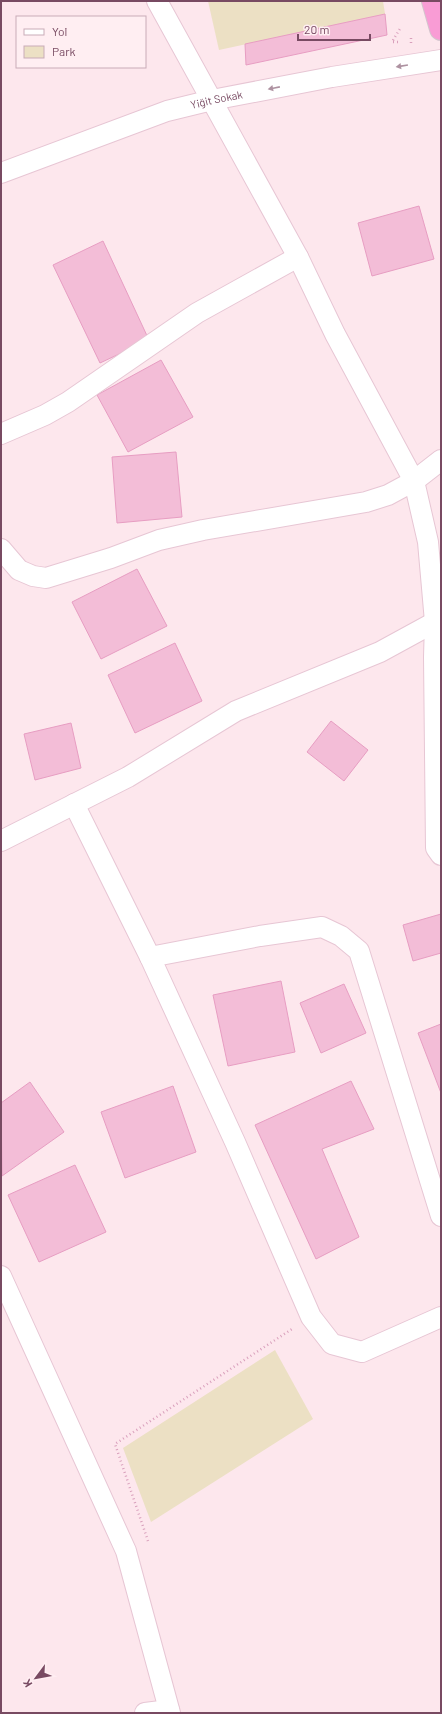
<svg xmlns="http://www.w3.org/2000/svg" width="442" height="1714" font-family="Barlow,sans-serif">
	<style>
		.green { fill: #ece0c4 }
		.building { fill: #f3bdd7; stroke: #e79dc2 }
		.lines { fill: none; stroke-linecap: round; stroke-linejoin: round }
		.street-casing { stroke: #e7c6d4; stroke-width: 22 }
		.highway-casing { stroke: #d4c5cd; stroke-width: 24 }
		.path { stroke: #d9a0bc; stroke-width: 2.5; stroke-dasharray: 1 3; stroke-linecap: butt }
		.street { stroke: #fff; stroke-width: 20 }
		.highway { stroke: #f99cd5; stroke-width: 22 }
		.oneway { fill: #ae92a1 }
		.labels { text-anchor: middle; stroke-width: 4; stroke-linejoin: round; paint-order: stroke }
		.street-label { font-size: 11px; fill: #784a62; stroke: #ffeef2 }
	</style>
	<rect width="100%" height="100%" fill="#fde7ed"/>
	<g class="green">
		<polygon points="208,1 383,1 385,14 219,50"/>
		<polygon points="275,1350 313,1419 151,1522 123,1448"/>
	</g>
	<g class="building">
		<polygon points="385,14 387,35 246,65 245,44"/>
		<polygon points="419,206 434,259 372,276 358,223"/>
		<polygon points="103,241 149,340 100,363 53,265"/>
		<polygon points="161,360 193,417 128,452 97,395"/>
		<polygon points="176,452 182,517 117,523 112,457"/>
		<polygon points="137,569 167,626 101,659 72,602"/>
		<polygon points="175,643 202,701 135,733 108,675"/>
		<polygon points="331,721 368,750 344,781 307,752"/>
		<polygon points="71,723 81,768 35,780 24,734"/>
		<polygon points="441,914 441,953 413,961 403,925"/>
		<polygon points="281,981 295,1052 228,1066 213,995"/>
		<polygon points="344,984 366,1033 321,1053 300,1003"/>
		<polygon points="441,1024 441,1093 418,1033"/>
		<polygon points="351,1081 374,1129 322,1149 359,1237 316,1259 255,1125"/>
		<polygon points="30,1082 64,1132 2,1176 1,1103"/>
		<polygon points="173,1086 196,1152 125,1178 101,1112"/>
		<polygon points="75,1165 106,1232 39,1262 8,1195"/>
	</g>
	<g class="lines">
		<g class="street-casing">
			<g id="street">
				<path id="s1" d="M1,173l166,-62 45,-11 120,-23 109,-17"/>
				<polyline points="1,434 45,415 68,402 197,313 298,257"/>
				<polyline points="441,460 414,481 428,542 435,622 434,657 436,848 441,855"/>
				<polyline points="1,549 19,570 33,576 46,578 111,558 159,540 203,530 366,502 388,495 414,481 335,334 298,257 157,1"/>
				<polyline points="74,804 150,957 235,1142 311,1317 332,1344 362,1352 441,1317"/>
				<polyline points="1,841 128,777 236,711 380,652 435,622"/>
				<polyline points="150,957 260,936 322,927 341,936 359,951 441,1216"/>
				<polyline points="1,1276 126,1551 170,1713"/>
				<polyline points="145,1713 169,1710"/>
			</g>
		</g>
		<g class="highway-casing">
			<polyline id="highway" points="433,1 441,29"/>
		</g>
		<g class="path">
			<polyline points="398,42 392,42 401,27"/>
			<polyline points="411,43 411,36"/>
			<polyline points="148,1541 115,1444 292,1329"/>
		</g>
		<use href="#street" class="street"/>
		<use href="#highway" class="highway"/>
	</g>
	<defs><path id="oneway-solid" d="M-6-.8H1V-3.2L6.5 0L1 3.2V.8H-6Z"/></defs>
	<g class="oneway">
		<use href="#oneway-solid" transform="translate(402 66) rotate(171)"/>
		<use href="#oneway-solid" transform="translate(274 88) rotate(169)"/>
	</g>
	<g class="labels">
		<g class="street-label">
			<text dy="4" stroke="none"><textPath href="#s1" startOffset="228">Yiğit Sokak</textPath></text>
		</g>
	</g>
	<rect width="442" height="1714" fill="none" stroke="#784a62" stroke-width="4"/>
	<rect x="16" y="16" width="130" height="52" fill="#ffeef2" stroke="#c9acb8"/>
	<rect x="24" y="29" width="20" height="6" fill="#ffffff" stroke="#c9acb8"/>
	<text x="52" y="36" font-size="12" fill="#784a62">Yol</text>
	<rect x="24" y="46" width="20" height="12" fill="#ece0c4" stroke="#c9acb8"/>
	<text x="52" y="56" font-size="12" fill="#784a62">Park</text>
	<g transform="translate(36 1678) rotate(238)" stroke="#ffeef2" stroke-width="3" paint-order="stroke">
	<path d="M0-3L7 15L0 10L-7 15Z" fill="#784a62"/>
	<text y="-6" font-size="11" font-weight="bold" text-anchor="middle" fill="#784a62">K</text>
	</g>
	<path d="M298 34v6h72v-6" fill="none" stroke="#784a62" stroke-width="2"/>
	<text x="304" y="34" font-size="12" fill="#784a62" stroke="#ffeef2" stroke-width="3" paint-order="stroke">20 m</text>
</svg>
